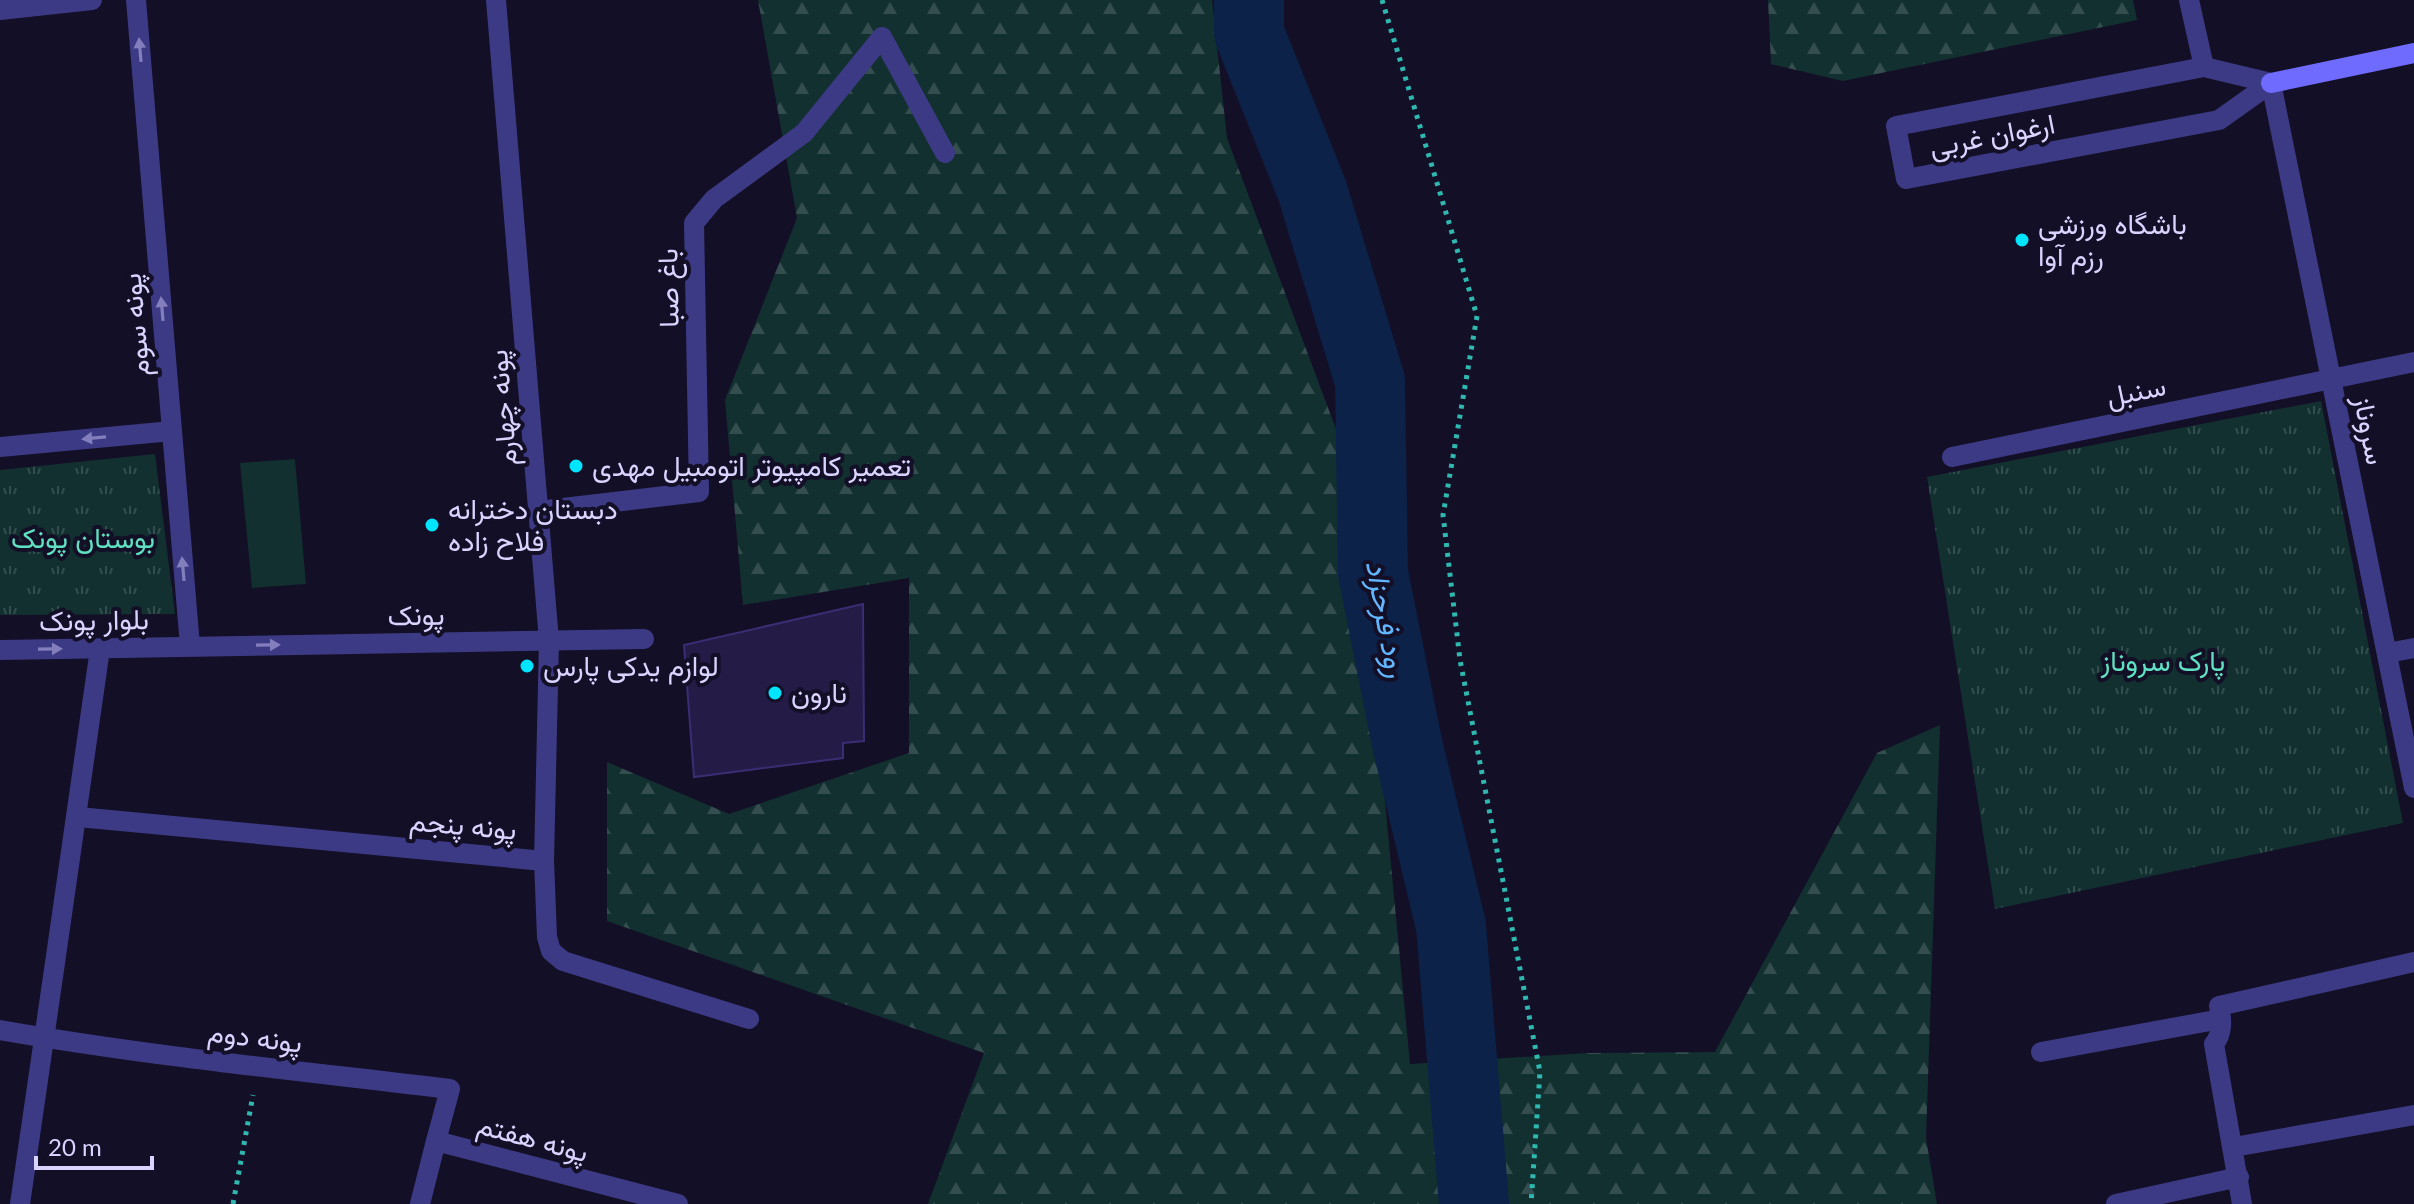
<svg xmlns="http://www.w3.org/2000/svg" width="2414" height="1204" font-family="Lato,Vazirmatn,sans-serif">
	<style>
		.grass { fill: url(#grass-tufts) }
		.forest { fill: url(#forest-firs) }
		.garden { fill: #12302f }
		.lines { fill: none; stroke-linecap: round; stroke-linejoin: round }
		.river { stroke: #0c2248; stroke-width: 70 }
		.building { fill: #241b47; stroke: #3b2d73; stroke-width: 2 }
		.path { stroke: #2fb8b0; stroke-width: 5; stroke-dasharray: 4 6; stroke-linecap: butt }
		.street { stroke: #3d3a85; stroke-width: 20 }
		.secondary { stroke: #6f6bff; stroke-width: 20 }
		.oneway { fill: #837fbc }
		.poi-dot { fill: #00e5ff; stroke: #130f26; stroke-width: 3 }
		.labels { text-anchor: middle; stroke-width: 8; stroke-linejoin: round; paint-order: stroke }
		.street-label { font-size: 28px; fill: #d9d4ff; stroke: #130f26 }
		.poi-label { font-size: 28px; fill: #d9d4ff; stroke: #130f26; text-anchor: start }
		.park-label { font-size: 28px; fill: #5fe0c0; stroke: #130f26 }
		.water-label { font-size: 30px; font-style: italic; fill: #62b6ff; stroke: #130f26 }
	</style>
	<defs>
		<pattern id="grass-tufts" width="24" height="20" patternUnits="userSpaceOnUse" patternTransform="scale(2)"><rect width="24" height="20" fill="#12302f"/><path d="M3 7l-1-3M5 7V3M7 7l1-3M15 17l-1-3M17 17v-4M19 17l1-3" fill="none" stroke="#344d4e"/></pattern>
		<pattern id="forest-firs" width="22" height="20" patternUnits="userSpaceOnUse" patternTransform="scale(2)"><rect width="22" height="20" fill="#12302f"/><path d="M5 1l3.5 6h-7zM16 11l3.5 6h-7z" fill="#344d4e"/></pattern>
	</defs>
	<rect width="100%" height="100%" fill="#130f26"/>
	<g class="grass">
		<polygon points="2321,401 2403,823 1995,909 1927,477"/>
		<polygon points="155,454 175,614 0,615 0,470"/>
	</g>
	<g class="forest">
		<polygon points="758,0 1212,0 1227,138 1354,477 1410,1064 1588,1053 1715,1052 1877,753 1940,725 1926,1138 1937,1204 928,1204 984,1053 607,921 607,762 729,814 909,753 909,578 743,605 725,400 797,218"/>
		<polygon points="1768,0 2133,0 2137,20 1843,81 1771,64"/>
	</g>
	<polygon class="garden" points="295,459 306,584 252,588 240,463"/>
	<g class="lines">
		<polyline class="river" points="1249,0 1249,33 1312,190 1370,381 1373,573 1407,743 1451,926 1474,1204"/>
	</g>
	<polygon class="building" points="863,604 864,741 843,743 843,758 694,777 684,645"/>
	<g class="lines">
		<g class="path">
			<polyline points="1382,0 1477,316 1443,515 1460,660 1540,1072 1531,1204"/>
			<polyline points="233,1204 253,1095"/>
		</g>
		<g class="street">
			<polyline points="136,0 190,646"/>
			<polyline points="496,0 549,641 544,861 547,937 551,951 563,961 749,1019"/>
			<polyline points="2189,0 2204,67"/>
			<polyline points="0,10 92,0"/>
			<polygon points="2204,67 2271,83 2219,120 1906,179 1896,126"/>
			<polyline points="2271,83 2414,788"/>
			<polyline points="0,447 172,431"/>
			<polyline points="1952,457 2414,362"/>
			<polyline points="538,511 699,492 694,223 714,199 804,133 882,37 945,153"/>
			<polyline points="0,650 644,639"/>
			<polyline points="2387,653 2414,648"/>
			<polyline points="78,817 544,861"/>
			<path d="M0,1030c149,26 300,41 450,59l-14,52"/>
			<polyline points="2041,1052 2221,1019"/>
			<polyline points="2234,1147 2414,1115"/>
			<path d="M20,1204c26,-185 55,-370 80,-555"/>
			<polyline points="420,1204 436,1141 678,1204"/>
			<polyline points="2116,1204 2239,1177"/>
			<path d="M2242,1204l-28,-160c9,-11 8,-24 5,-38l195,-44"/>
		</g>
		<polyline class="secondary" points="2271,83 2414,53"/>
	</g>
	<defs><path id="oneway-solid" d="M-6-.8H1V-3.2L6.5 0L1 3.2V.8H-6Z" transform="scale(2)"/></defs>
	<g class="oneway">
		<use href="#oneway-solid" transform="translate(140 50) rotate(-95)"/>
		<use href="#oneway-solid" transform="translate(162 309) rotate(-95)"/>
		<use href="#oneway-solid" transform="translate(94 438) rotate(175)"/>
		<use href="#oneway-solid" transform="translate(183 569) rotate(-95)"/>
		<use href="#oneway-solid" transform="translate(268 645) rotate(-1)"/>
		<use href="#oneway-solid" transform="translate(50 649) rotate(-1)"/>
	</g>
	<g class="poi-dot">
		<circle cx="2022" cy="240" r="8"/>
		<circle cx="576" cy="466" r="8"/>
		<circle cx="432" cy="525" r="8"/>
		<circle cx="527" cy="666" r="8"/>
		<circle cx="775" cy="693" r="8"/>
	</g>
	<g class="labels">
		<g class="street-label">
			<text transform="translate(1992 135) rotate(-11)" y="10">ارغوان غربی</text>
			<text transform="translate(668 288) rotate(-91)" y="10">باغ صبا</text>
			<text transform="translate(135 325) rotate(-95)" y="10">پونه سوم</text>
			<text transform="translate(2136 391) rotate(-12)" y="10">سنبل</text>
			<text transform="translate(502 408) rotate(-95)" y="10">پونه چهارم</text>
			<text transform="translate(2370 430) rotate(79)" y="10">سروناز</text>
			<text transform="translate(416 615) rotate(-1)" y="10">پونک</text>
			<text transform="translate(94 620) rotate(-1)" y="10">بلوار پونک</text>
			<text transform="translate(463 825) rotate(5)" y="10">پونه پنجم</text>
			<text transform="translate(255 1037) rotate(7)" y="10">پونه دوم</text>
			<text transform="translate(533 1138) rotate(15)" y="10">پونه هفتم</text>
		</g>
		<g class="poi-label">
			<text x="2038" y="234">باشگاه ورزشی<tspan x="2038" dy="32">رزم آوا</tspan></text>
			<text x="592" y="476">تعمیر کامپیوتر اتومبیل مهدی</text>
			<text x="448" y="519">دبستان دخترانه<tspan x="448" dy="32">فلاح زاده</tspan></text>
			<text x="543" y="676">لوازم یدکی پارس</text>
			<text x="791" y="703">نارون</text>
		</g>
		<g class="park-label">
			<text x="83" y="548">بوستان پونک</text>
			<text x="2163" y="671">پارک سروناز</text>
		</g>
		<g class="water-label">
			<text transform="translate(1386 619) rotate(80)" y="10">رود فرحزاد</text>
		</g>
	</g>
	<path d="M36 1156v12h116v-12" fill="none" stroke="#d9d4ff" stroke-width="4"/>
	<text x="48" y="1156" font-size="24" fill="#d9d4ff" stroke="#130f26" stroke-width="6" paint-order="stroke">20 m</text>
</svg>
